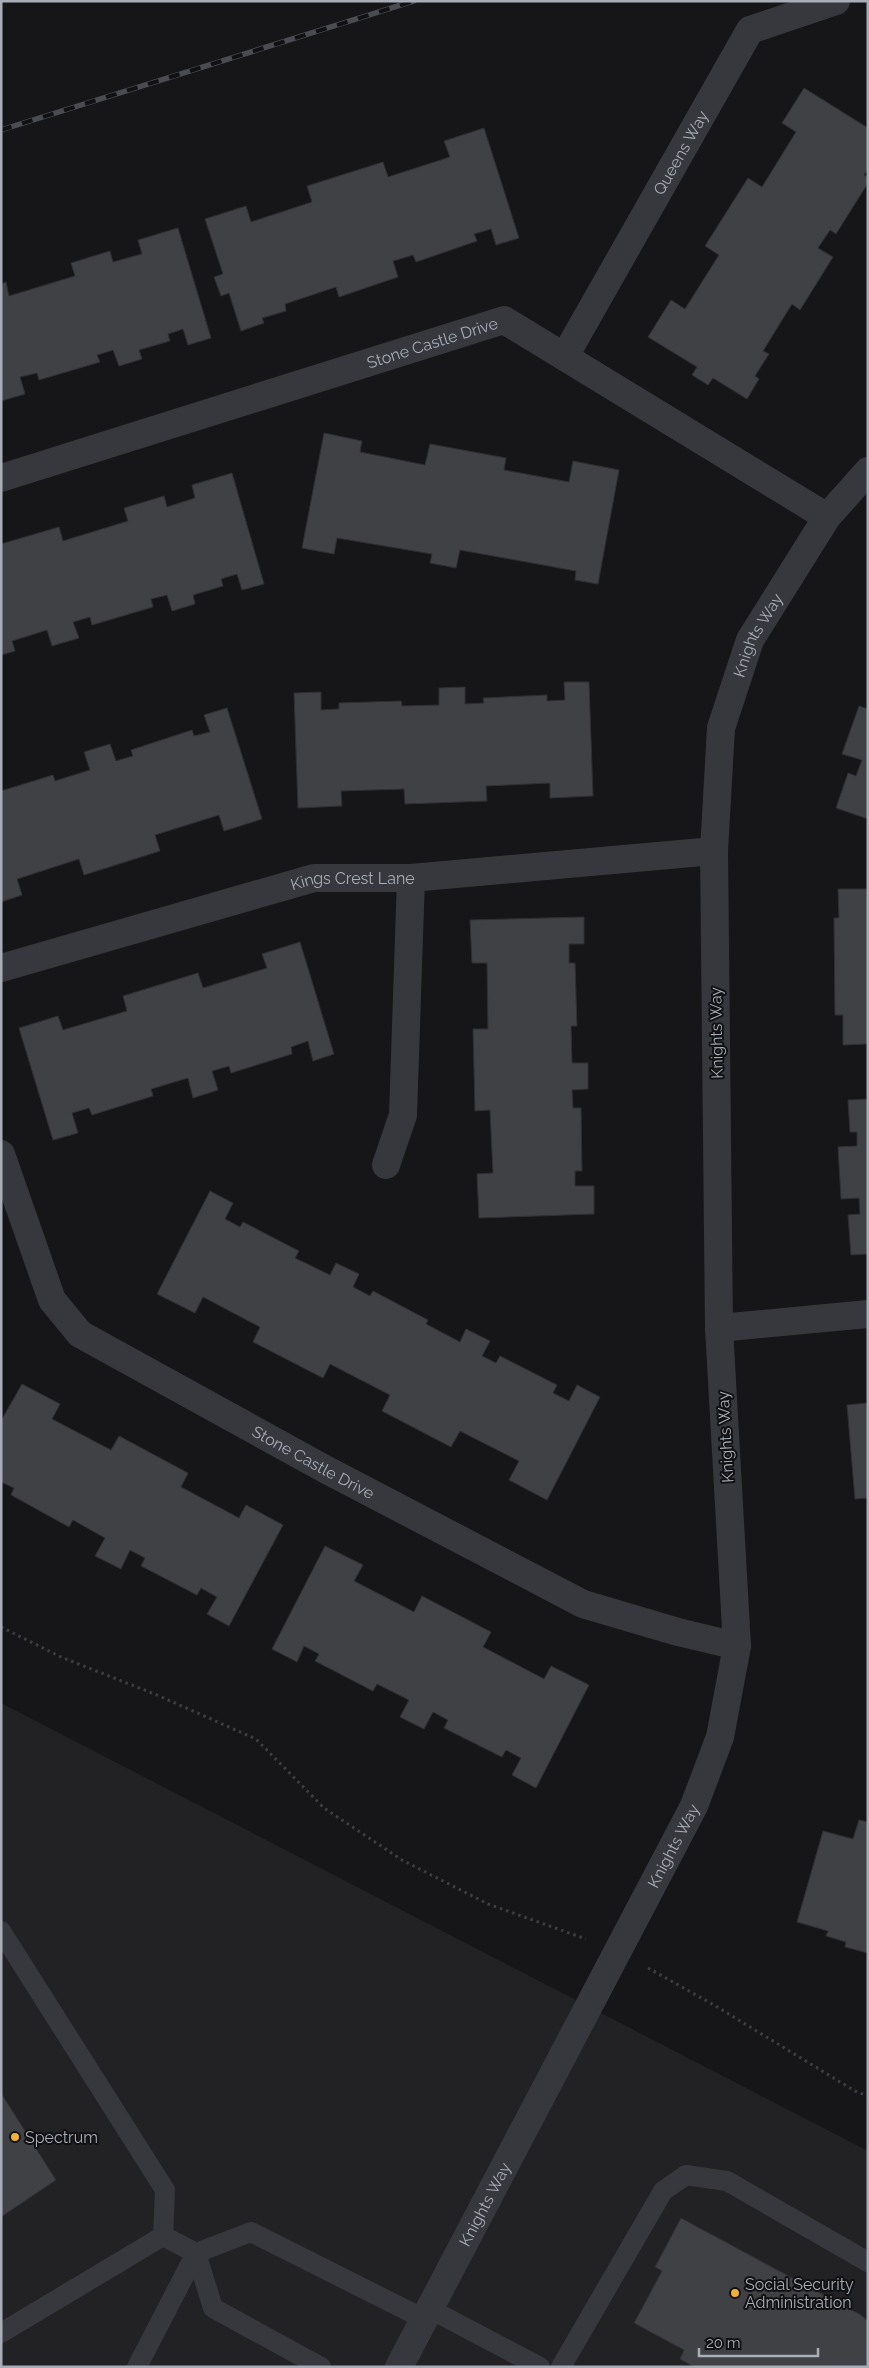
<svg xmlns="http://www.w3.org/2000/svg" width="869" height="2368" font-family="Raleway,sans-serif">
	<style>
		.built { fill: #222225 }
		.building { fill: #404145; stroke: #303034 }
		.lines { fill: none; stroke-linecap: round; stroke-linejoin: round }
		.path { stroke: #3d3f44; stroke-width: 3; stroke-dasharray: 2.5 4; stroke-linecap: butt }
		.service { stroke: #37383d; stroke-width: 20 }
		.minor { stroke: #37383d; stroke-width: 28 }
		.rail-casing { stroke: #4a4c52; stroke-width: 5.5 }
		.rail { stroke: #111113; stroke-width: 4; stroke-dasharray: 11; stroke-linecap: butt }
		.poi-dot { fill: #f2b134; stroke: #111113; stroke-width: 2 }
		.labels { text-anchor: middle; stroke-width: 4; stroke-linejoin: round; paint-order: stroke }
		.street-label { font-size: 16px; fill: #a8adb8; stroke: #111113 }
		.poi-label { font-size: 16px; fill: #a8adb8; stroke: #111113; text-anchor: start }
	</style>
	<rect width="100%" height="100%" fill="#161618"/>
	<polygon class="built" points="1,1703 868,2151 868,2367 1,2367"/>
	<g class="building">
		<polygon points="804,88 868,128 868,169 864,175 868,177 868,183 836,234 830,230 818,248 833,257 800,310 792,304 763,351 769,354 755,376 759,379 747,399 713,378 708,385 692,375 697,367 648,337 671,300 685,309 719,255 705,246 748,178 762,187 796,132 782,123"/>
		<polygon points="484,128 519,238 496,245 491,229 474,234 477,241 416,262 413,255 393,261 398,277 339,297 336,287 285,304 286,311 262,318 264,323 241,331 229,293 221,296 214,277 223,274 205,219 246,206 251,222 312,202 307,186 383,162 388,177 450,157 444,141"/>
		<polygon points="178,228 211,338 188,345 183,329 168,334 170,341 139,350 142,359 119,366 113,350 97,355 100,362 39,380 37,373 20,377 25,394 1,401 1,284 6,282 9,296 75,276 71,263 110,251 113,262 142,254 138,240"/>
		<polygon points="324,433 362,441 360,452 425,465 430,444 506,458 504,470 569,482 573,461 619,470 598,584 575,580 576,571 460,550 456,568 430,563 432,554 337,538 334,554 302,548"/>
		<polygon points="232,473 264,584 242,590 237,574 221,579 223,586 193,595 195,604 172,611 167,595 151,599 153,607 92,625 90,617 73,622 79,638 52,646 47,630 12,641 15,651 1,655 1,544 59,527 63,541 128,521 124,508 164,496 167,507 195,498 192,485"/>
		<polygon points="564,682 589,682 593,796 550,798 550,783 486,786 487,801 405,804 404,789 341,791 342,806 298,808 294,693 321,692 321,710 339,709 339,703 401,701 402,706 439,705 439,688 465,687 465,704 484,703 483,698 547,695 547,701 565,700"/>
		<polygon points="859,706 868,709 868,819 836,808 848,773 856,776 862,760 842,754"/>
		<polygon points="227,708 262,819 224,831 219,815 155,835 160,851 84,875 79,859 17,879 22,895 1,902 1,791 53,775 55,781 90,770 84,752 110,744 116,761 133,756 131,750 192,730 194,736 210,732 204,715"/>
		<polygon points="838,889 868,889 868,1044 843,1045 843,1015 835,1015 834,918 839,918"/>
		<polygon points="584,917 584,944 569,944 569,963 575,963 577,1026 571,1026 572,1063 588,1063 588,1089 572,1090 573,1108 581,1108 582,1171 575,1171 575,1186 594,1186 594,1214 479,1218 477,1174 493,1173 490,1110 475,1111 473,1029 488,1029 487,963 472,963 470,920"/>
		<polygon points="300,942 334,1054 313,1061 308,1041 291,1047 292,1054 231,1073 229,1066 212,1071 218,1090 193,1098 188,1078 151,1089 153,1096 92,1115 89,1108 72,1113 78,1133 53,1140 19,1028 58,1016 63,1030 127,1011 123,996 198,973 203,988 267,968 262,954"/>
		<polygon points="868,1099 868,1254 851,1255 848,1215 860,1214 859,1198 841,1199 838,1147 857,1146 857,1132 850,1132 848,1100"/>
		<polygon points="210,1191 233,1203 225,1219 240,1227 243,1222 299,1251 295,1258 330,1275 336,1263 359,1274 353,1287 370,1296 373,1291 428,1320 426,1324 460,1342 466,1329 490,1341 482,1356 496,1363 500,1356 557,1385 553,1393 569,1401 577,1385 600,1397 547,1500 509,1480 519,1461 460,1431 451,1447 382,1411 390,1395 330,1364 323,1378 253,1342 260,1327 203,1297 195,1313 157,1294"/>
		<polygon points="22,1384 60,1404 52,1419 111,1450 119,1436 188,1473 181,1487 239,1518 246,1505 283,1525 229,1626 207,1614 217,1597 201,1588 197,1595 141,1566 145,1558 130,1550 121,1569 95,1556 105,1538 73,1520 69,1527 11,1495 14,1488 1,1482 1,1421"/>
		<polygon points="868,1403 868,1498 855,1499 847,1405"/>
		<polygon points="325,1546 363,1565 354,1581 414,1612 422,1596 491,1632 483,1647 544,1679 551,1666 589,1685 536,1788 512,1775 521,1758 506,1750 502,1757 444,1728 448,1720 433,1712 424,1729 400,1717 409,1700 377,1684 373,1691 315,1661 319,1654 304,1646 297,1662 272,1649"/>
		<polygon points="859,1820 868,1822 868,1953 845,1947 846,1942 826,1936 828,1931 797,1922 823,1831 853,1839"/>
		<polygon points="1,2093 56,2180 1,2217"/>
		<polygon points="681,2218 861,2315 868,2321 868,2367 694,2367 680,2359 684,2350 634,2323 662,2271 655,2267"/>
	</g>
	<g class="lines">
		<g class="path">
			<polyline points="1,1627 61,1657 157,1695 256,1739 324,1808 402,1860 488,1904 586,1939"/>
			<polyline points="648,1968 714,2005 855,2091 868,2096"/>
		</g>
		<g class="service">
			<polyline points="1,1931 165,2190 163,2236 1,2333"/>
			<polyline points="430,2309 540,2367"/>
			<polyline points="137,2367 196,2253 163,2236"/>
			<polyline points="321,2367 213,2308 196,2253 251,2232 424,2319"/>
			<polyline points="561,2367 663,2191 686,2175 727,2181 868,2262"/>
		</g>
		<g class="minor">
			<path id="s1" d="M565,356l185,-326 86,-29"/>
			<path id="s2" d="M1,478l503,-158 323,197"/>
			<path id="s3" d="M1,968l313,-90h97l303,-27"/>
			<path id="s4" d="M1,1154l51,146 28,34 243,134 260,136 95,28 59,14"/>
			<polyline points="386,1165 403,1115 411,878"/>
			<polyline points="719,1328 868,1314"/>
			<path id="s5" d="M399,2367l295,-561 26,-69 17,-91 -18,-318 -5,-477 7,-123 29,-88 77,-123 41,-46"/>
		</g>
		<g class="rail-casing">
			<polyline id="rail" points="1,130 414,1"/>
		</g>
		<use href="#rail" class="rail"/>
	</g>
	<g class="poi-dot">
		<circle cx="15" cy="2137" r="5"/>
		<circle cx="735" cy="2293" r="5"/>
	</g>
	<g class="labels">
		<g class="street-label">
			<text dy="6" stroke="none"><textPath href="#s1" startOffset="234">Queens Way</textPath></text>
			<text dy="6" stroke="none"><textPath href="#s2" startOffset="452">Stone Castle Drive</textPath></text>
			<text dy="6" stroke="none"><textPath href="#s5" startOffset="1819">Knights Way</textPath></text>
			<text dy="6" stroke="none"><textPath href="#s3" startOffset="364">Kings Crest Lane</textPath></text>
			<text transform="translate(716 1033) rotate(-91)" y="6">Knights Way</text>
			<text transform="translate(725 1437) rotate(-93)" y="6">Knights Way</text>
			<text dy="6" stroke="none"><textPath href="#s4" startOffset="465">Stone Castle Drive</textPath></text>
			<text dy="6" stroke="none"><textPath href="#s5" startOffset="589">Knights Way</textPath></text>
			<text dy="6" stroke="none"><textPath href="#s5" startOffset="184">Knights Way</textPath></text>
		</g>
		<g class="poi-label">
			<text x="25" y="2143">Spectrum</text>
			<text x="745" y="2290">Social Security<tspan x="745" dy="18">Administration</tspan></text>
		</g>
	</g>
	<rect width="869" height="2368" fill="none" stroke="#a8adb8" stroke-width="5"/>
	<path d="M699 2348v8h119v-8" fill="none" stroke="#a8adb8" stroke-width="2.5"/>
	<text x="706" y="2348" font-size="15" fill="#a8adb8" stroke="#111113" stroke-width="4" paint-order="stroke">20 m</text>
</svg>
